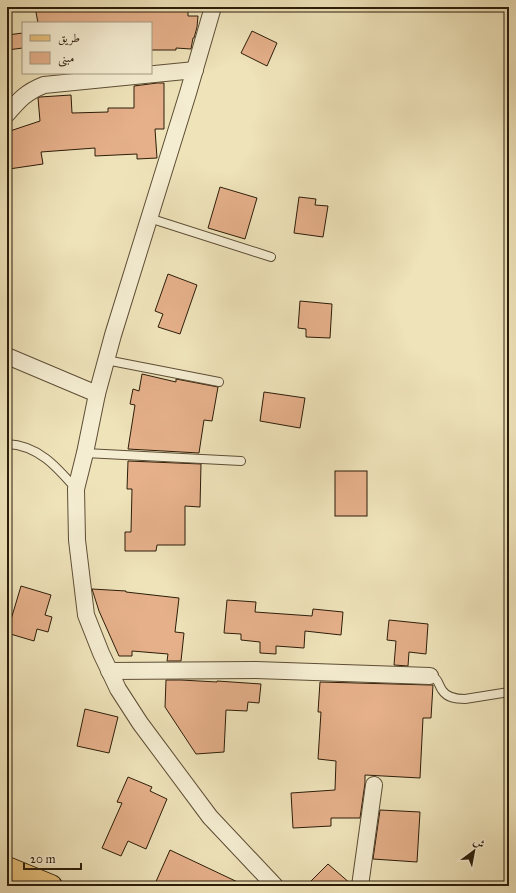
<svg xmlns="http://www.w3.org/2000/svg" width="516" height="893" font-family="'IM FELL Great Primer',Amiri,serif">
	<style>
		.building { fill: #e5b08a; stroke: #2c1d09 }
		.lines { fill: none; stroke-linecap: round; stroke-linejoin: round }
		.lane-casing { stroke: #5d4e35; stroke-width: 10 }
		.street-casing { stroke: #5d4e35; stroke-width: 18 }
		.primary-casing { stroke: #2c1d09; stroke-width: 24 }
		.lane { stroke: #f5edd2; stroke-width: 8 }
		.street { stroke: #f5edd2; stroke-width: 16 }
		.primary { stroke: #e8c27d; stroke-width: 22 }
	</style>
	<rect width="100%" height="100%" fill="#efe3ba"/>
	<filter id="stains"><feTurbulence type="fractalNoise" baseFrequency=".005" numOctaves="4"/><feColorMatrix values="0 0 0 0 .2 0 0 0 0 .09 0 0 0 0 .02 0 0 0 .5 -.17"/></filter>
	<radialGradient id="worn" r=".72"><stop offset=".6" stop-color="#630" stop-opacity="0"/><stop offset="1" stop-color="#630" stop-opacity=".3"/></radialGradient>
	<g class="building">
		<polygon points="35,7 114,7 114,9 145,8 188,9 188,16 198,16 197,27 194,38 193,38 191,49 176,48 176,50 151,50 151,23 38,23"/>
		<polygon points="252,31 277,43 267,66 241,53"/>
		<polygon points="23,33 23,48 7,50 7,35"/>
		<polygon points="157,83 164,83 164,129 155,129 157,158 137,159 137,154 95,156 95,148 41,152 43,164 9,169 7,162 7,132 40,121 38,98 40,97 71,95 72,113 108,112 108,108 134,108 134,86"/>
		<polygon points="220,187 257,198 245,239 208,228"/>
		<polygon points="299,197 316,199 315,205 328,206 323,237 294,233"/>
		<polygon points="168,274 197,285 180,334 158,327 163,314 155,311"/>
		<polygon points="300,301 332,304 330,338 306,337 306,329 298,328"/>
		<polygon points="142,374 176,382 176,379 218,387 212,421 204,420 199,453 128,449 135,405 130,404 133,389 139,391"/>
		<polygon points="264,392 305,398 300,428 260,421"/>
		<polygon points="128,461 201,464 200,507 185,506 185,545 157,545 156,551 125,551 125,532 131,532 132,489 127,489"/>
		<rect x="335" y="471" width="32" height="45"/>
		<polygon points="21,586 51,595 45,615 52,617 48,632 37,629 34,641 7,633"/>
		<polygon points="92,589 126,591 126,592 179,598 175,632 184,633 181,661 167,661 168,654 132,651 132,656 119,656 99,611"/>
		<polygon points="227,600 256,602 255,612 312,616 313,609 343,612 341,635 305,631 304,648 276,646 276,654 260,653 260,642 241,640 241,634 224,633"/>
		<polygon points="389,620 428,624 426,654 409,652 408,666 394,665 396,641 387,640"/>
		<polygon points="166,680 181,680 217,682 217,681 261,684 259,703 248,702 247,711 226,710 224,752 196,754 165,707"/>
		<polygon points="320,682 430,685 433,685 431,718 423,718 420,778 365,775 365,783 360,818 331,818 331,826 293,828 291,793 335,790 336,761 318,759 321,712 318,712"/>
		<polygon points="85,709 118,717 109,753 77,746"/>
		<polygon points="128,777 152,787 150,791 167,799 146,849 128,841 121,856 102,848 122,803 117,802"/>
		<polygon points="380,810 420,812 417,862 373,859"/>
		<polygon points="170,850 246,886 154,886"/>
		<polygon points="328,864 351,884 351,886 306,886"/>
	</g>
	<g class="lines">
		<g class="lane-casing">
			<g id="lane">
				<polyline points="149,218 271,257"/>
				<polyline points="106,360 219,382"/>
				<path d="M7,444c31,1 50,23 69,45"/>
				<polyline points="85,453 241,461"/>
				<path d="M430,676c8,1 8,8 12,14 5,8 14,9 23,9l44,-7"/>
			</g>
		</g>
		<g class="street-casing">
			<g id="street">
				<polyline points="213,7 188,93 113,335 97,394 85,453 76,489 77,540 86,615 101,653 118,689 140,723 210,817 275,886"/>
				<path d="M7,114c12,-14 19,-22 37,-29l151,-15"/>
				<polyline points="7,356 97,394"/>
				<polyline points="109,671 256,670 430,676"/>
				<polyline points="360,886 374,785"/>
			</g>
		</g>
		<g class="primary-casing">
			<polyline id="primary" points="7,868 51,886"/>
		</g>
		<use href="#lane" class="lane"/>
		<use href="#street" class="street"/>
		<use href="#primary" class="primary"/>
	</g>
	<rect width="516" height="893" fill="none" stroke="#efe3ba" stroke-width="24"/>
	<rect x="8" y="8" width="500" height="877" fill="none" stroke="#2c1d09" stroke-width="2"/>
	<rect x="12" y="12" width="492" height="869" fill="none" stroke="#2c1d09"/>
	<rect x="22" y="22" width="130" height="52" fill="#f5edd2" stroke="#a59a82"/>
	<rect x="30" y="35" width="20" height="6" fill="#e8c27d" stroke="#a59a82"/>
	<text x="58" y="42" font-size="12" fill="#2c1d09">طريق</text>
	<rect x="30" y="52" width="20" height="12" fill="#e5b08a" stroke="#a59a82"/>
	<text x="58" y="62" font-size="12" fill="#2c1d09">مبنى</text>
	<g transform="translate(474 851) rotate(32)" stroke="#f5edd2" stroke-width="3" paint-order="stroke">
	<path d="M0-3L7 15L0 10L-7 15Z" fill="#2c1d09"/>
	<text y="-6" font-size="11" font-weight="bold" text-anchor="middle" fill="#2c1d09">ش</text>
	</g>
	<path d="M24 863v6h57v-6" fill="none" stroke="#2c1d09" stroke-width="2"/>
	<text x="30" y="863" font-size="12" fill="#2c1d09" stroke="#f5edd2" stroke-width="3" paint-order="stroke">20 m</text>
	<rect width="100%" height="100%" filter="url(#stains)"/>
	<rect width="100%" height="100%" fill="url(#worn)"/>
</svg>
